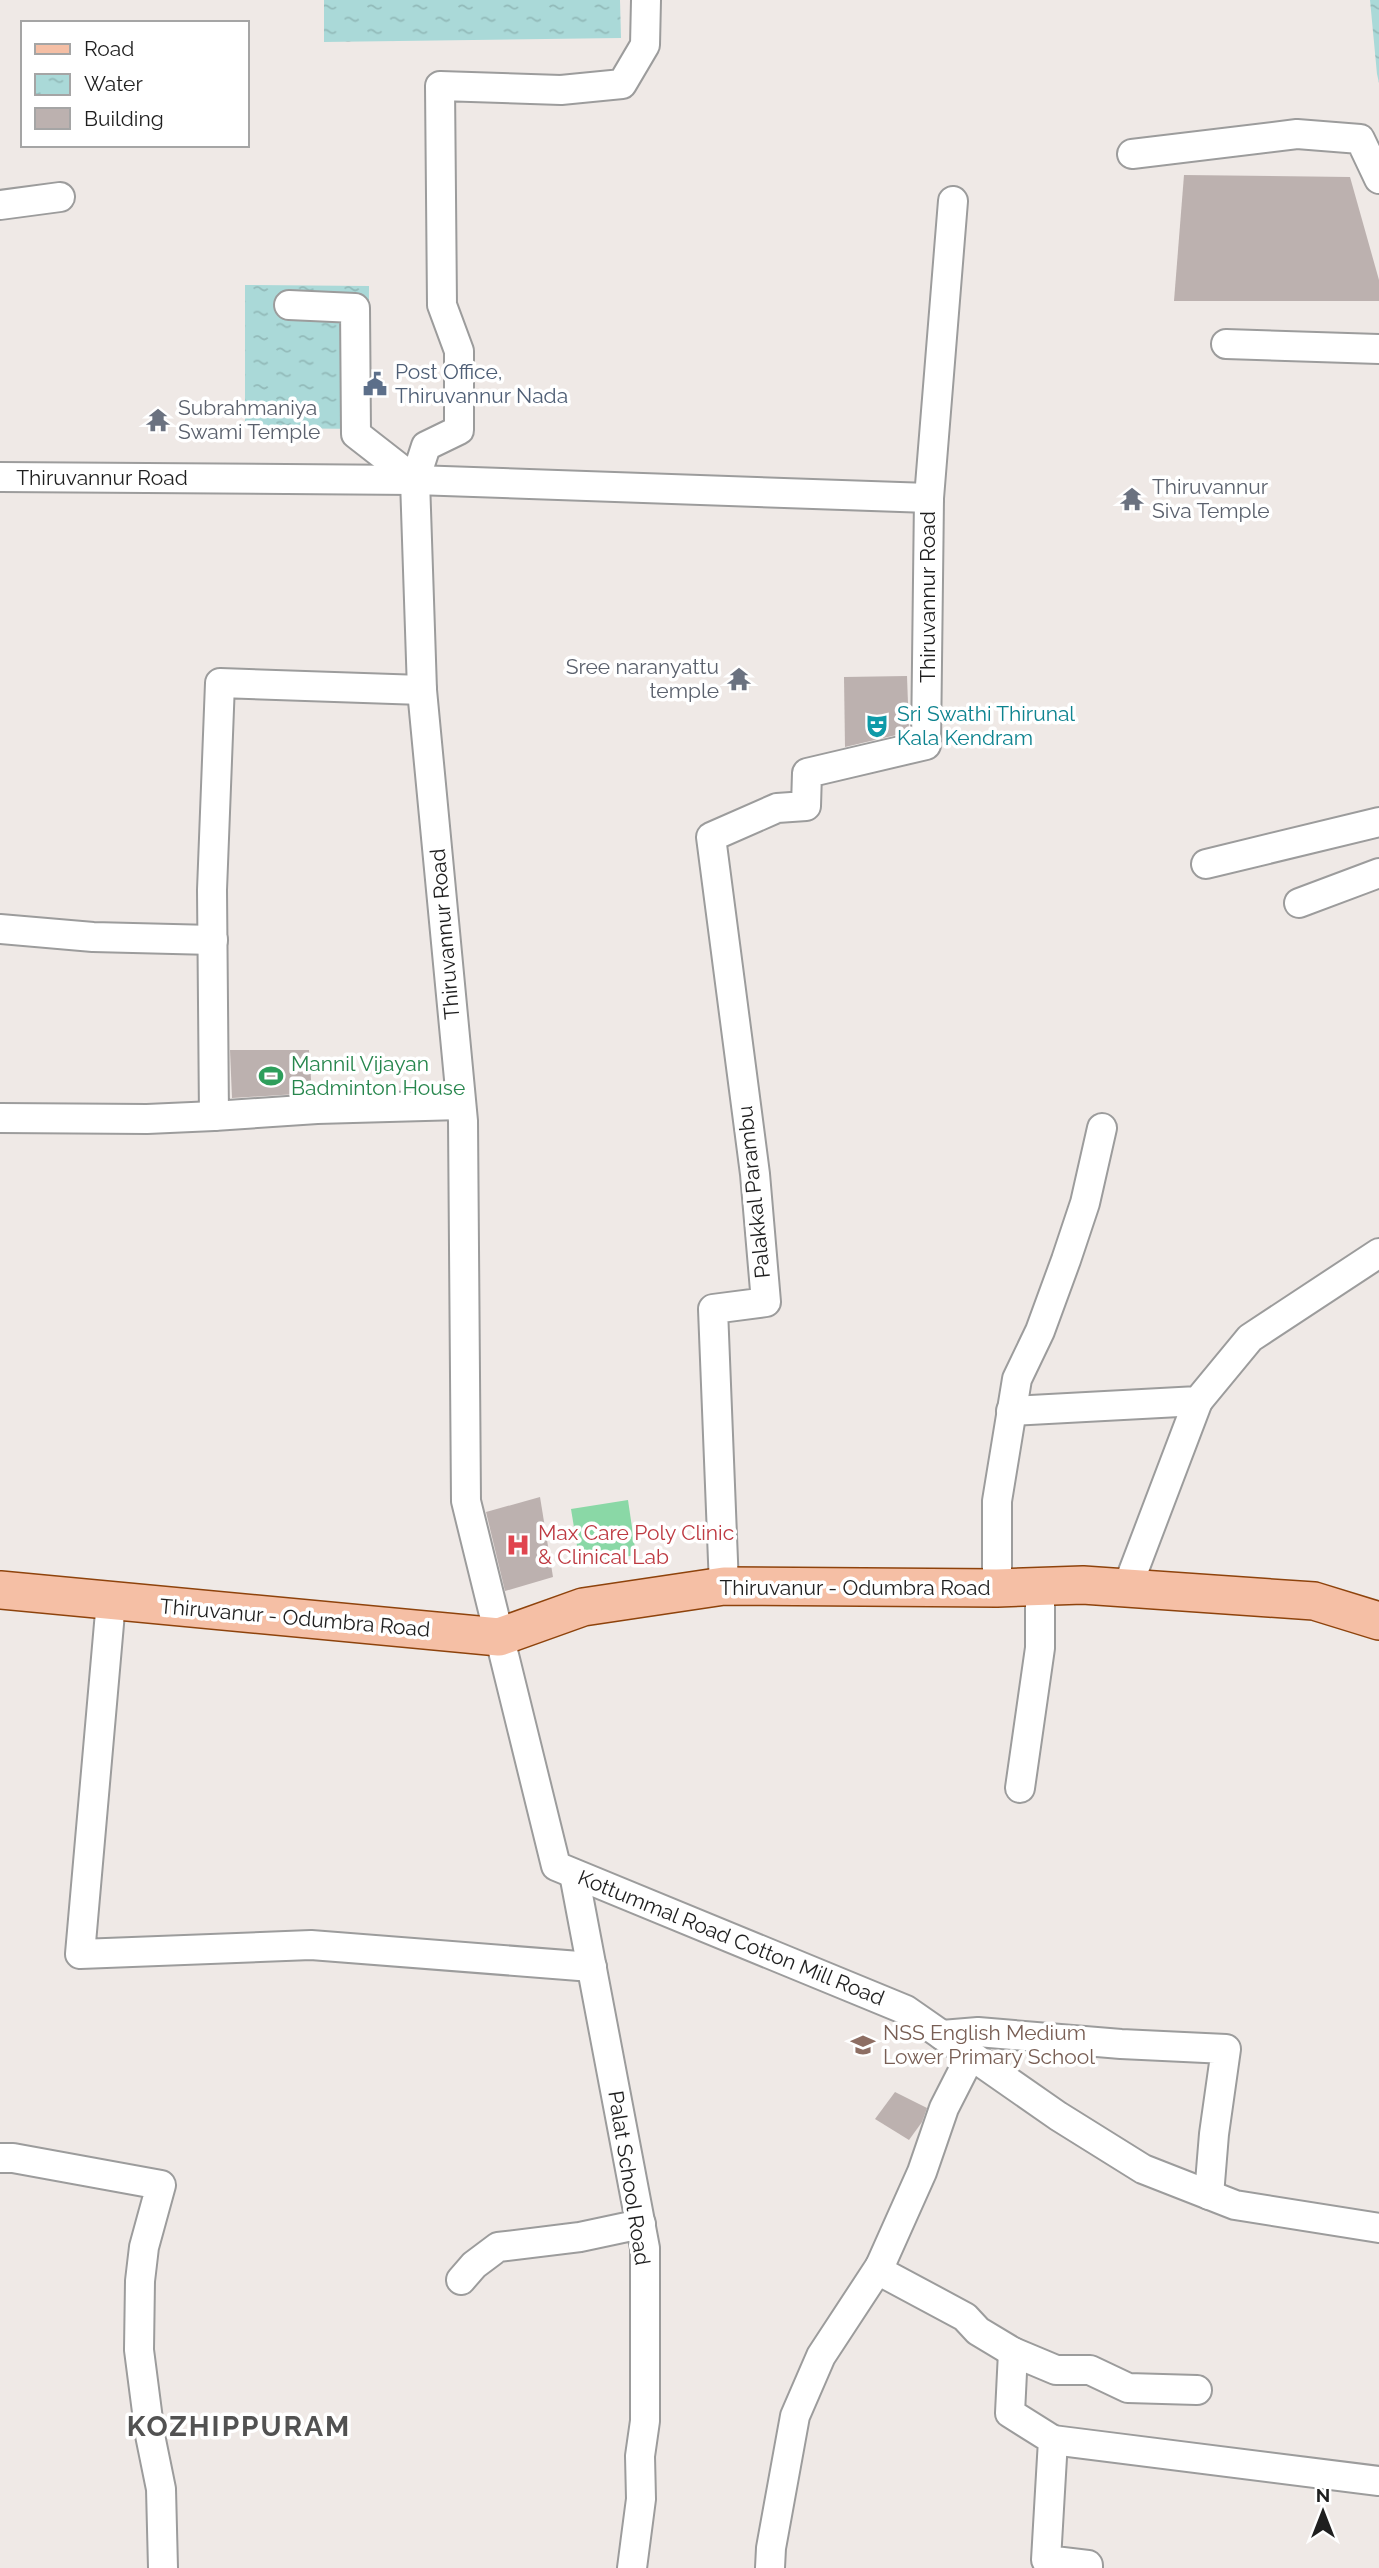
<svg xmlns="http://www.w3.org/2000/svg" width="1379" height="2568" font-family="Raleway,sans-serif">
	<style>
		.pitch { fill: #8ad8a6 }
		.water { fill: url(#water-ripples) }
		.building { fill: #bcb1af }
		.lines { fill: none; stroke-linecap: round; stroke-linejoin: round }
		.minor-casing { stroke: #9c9c9c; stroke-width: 32 }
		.major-casing { stroke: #8e430c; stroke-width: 40 }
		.minor { stroke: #fff; stroke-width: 28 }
		.major { stroke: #f5bfa5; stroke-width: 37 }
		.labels { text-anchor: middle; stroke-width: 7; stroke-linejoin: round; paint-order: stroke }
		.service-label { font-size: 21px; fill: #4e5e75; stroke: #fff; text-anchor: start }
		.worship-label { font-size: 21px; fill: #5b616d; stroke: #fff; text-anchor: start }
		.street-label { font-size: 21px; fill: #1f1f1f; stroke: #fff }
		.culture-label { font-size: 21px; fill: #0d838f; stroke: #fff; text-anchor: start }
		.leisure-label { font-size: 21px; fill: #27864d; stroke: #fff; text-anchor: start }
		.health-label { font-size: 21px; fill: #be3a42; stroke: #fff; text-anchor: start }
		.education-label { font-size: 21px; fill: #785e54; stroke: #fff; text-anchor: start }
		.district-label { font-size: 28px; font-weight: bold; letter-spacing: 2px; fill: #525252; stroke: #fff }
	</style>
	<defs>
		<pattern id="water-ripples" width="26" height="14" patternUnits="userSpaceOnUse" patternTransform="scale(1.75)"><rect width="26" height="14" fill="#aad9d8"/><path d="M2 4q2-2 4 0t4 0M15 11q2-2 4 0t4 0" fill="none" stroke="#92bab9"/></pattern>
	</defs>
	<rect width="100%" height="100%" fill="#efe9e6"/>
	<polygon class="pitch" points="628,1500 636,1555 580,1564 571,1509"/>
	<g class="water">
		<polygon points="324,0 620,0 621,38 324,42"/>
		<polygon points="1370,0 1379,0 1379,83 1377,74"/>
		<polygon points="245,285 369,286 368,429 245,428"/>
	</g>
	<g class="building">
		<polygon points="1184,175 1350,177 1379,280 1379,301 1174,301"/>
		<polygon points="907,676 909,732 845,747 844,677"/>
		<polygon points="230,1050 309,1050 312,1093 232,1098"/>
		<polygon points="540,1497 553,1577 505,1591 486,1512"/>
		<polygon points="895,2092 927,2108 922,2122 909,2140 875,2119"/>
	</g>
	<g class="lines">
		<g class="minor-casing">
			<g id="minor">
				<polyline points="646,0 645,45 622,84 561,90 440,86 442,305 459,351 459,430 426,446 415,480 422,690 463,1121 466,1501 556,1866 906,2010 1058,2116 1143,2169 1235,2205 1379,2228"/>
				<polyline points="1132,154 1297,134 1360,139 1379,179"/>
				<polyline points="0,205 60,197"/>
				<polyline points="289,305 355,308 356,434 415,480"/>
				<polyline points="1226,344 1379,349"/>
				<polyline points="0,477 415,480 929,498"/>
				<polyline points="422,690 220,683 212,890 214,1116 317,1109 461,1105"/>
				<polyline points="1206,864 1379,822"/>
				<polyline points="1299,903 1379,873"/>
				<polyline points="0,929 93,937 213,940"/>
				<polyline points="0,1118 147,1119 214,1116"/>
				<polyline points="1011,1411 1198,1401 1250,1338 1379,1253"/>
				<polyline points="724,1586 713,1309 766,1302 755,1174 711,837 777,808 806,806 807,773 926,745 929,498 953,201"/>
				<polyline points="997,1588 997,1501 1017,1379 1040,1331 1066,1260 1085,1203 1102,1128"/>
				<polyline points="1127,1588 1198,1401"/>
				<polyline points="111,1601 80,1954 311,1945 592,1967"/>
				<polyline points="1020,1788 1040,1648 1040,1586"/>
				<polyline points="574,1874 645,2248 645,2421 640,2456 641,2499 632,2568"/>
				<polyline points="942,2035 978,2032 1121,2044 1226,2049 1214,2134 1209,2195"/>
				<polyline points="971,2055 944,2108 922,2172 880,2266 883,2273 965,2317 978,2331 1013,2352 1056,2370 1090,2370 1128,2388 1197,2390"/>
				<polyline points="0,2158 13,2158 161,2185 144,2247 140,2281 139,2350 150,2435 161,2489 163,2568"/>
				<polyline points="461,2280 474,2265 498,2247 580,2237 641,2224"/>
				<polyline points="1013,2352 1010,2413 1053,2440 1046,2560 1088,2565 1088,2568"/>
				<polyline points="1053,2440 1379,2481"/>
				<polyline points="770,2568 771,2548 795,2416 821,2356 880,2266"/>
			</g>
		</g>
		<g class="major-casing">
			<polyline id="major" points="0,1590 499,1637 583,1607 724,1586 997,1588 1083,1585 1314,1601 1379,1621"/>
		</g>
		<use href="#minor" class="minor"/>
		<use href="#major" class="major"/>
	</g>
	<defs>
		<g id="civic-bare" transform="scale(1.89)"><path d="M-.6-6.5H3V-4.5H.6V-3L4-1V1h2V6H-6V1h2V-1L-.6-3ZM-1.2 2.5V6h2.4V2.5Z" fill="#5c6f8a" stroke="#fff" stroke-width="2.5" paint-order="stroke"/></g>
		<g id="temple-bare" transform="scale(1.89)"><path d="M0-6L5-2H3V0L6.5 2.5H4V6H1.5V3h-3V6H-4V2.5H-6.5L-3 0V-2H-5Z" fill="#6b7280" stroke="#fff" stroke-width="2.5" paint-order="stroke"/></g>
		<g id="theatre-bare" transform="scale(1.89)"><path d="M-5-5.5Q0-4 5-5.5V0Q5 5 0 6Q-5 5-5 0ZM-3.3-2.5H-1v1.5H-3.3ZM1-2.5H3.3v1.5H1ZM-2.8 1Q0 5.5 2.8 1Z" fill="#0f9aa8" stroke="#fff" stroke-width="2.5" paint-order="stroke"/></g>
		<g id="stadium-bare" transform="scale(1.89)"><path d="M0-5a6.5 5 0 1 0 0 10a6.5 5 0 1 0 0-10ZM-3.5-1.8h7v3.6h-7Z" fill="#2e9e5b" stroke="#fff" stroke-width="2.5" paint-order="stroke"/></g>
		<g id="hospital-bare" transform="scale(1.89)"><path d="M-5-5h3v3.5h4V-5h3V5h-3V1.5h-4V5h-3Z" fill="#e0444e" stroke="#fff" stroke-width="2.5" paint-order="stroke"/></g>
		<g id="school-bare" transform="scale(1.89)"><path d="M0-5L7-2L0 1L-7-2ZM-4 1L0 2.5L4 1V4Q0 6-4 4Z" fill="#8d6e63" stroke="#fff" stroke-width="2.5" paint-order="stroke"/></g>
	</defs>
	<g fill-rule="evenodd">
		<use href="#civic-bare" x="375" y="384"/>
		<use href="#temple-bare" x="158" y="420"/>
		<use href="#temple-bare" x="1132" y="499"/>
		<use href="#temple-bare" x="739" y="679"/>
		<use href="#theatre-bare" x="877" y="726"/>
		<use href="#stadium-bare" x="271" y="1076"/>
		<use href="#hospital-bare" x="518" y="1545"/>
		<use href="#school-bare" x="863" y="2045"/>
	</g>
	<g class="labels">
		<g class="service-label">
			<text x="395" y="379">Post Office,<tspan x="395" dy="24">Thiruvannur Nada</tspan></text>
		</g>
		<g class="worship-label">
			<text x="178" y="415">Subrahmaniya<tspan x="178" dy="24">Swami Temple</tspan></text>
			<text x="1152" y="494">Thiruvannur<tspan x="1152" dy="24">Siva Temple</tspan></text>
			<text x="719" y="674" text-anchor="end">Sree naranyattu<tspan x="719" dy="24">temple</tspan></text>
		</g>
		<g class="street-label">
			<text x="102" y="485">Thiruvannur Road</text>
			<text transform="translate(928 597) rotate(-90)" y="7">Thiruvannur Road</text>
			<text transform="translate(445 934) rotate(-95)" y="7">Thiruvannur Road</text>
			<text transform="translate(754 1192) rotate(-96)" y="7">Palakkal Parambu</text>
			<text x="855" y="1595">Thiruvanur - Odumbra Road</text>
			<text transform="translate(295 1618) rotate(5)" y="7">Thiruvanur - Odumbra Road</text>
			<text transform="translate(731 1938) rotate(22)" y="7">Kottummal Road Cotton Mill Road</text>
			<text transform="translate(629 2178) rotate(81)" y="7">Palat School Road</text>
		</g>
		<g class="culture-label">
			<text x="897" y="721">Sri Swathi Thirunal<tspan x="897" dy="24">Kala Kendram</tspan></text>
		</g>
		<g class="leisure-label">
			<text x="291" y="1071">Mannil Vijayan<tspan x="291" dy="24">Badminton House</tspan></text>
		</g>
		<g class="health-label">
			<text x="538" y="1540">Max Care Poly Clinic<tspan x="538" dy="24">&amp; Clinical Lab</tspan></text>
		</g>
		<g class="education-label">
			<text x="883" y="2040">NSS English Medium<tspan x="883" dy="24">Lower Primary School</tspan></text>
		</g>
		<g class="district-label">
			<text x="239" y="2436">KOZHIPPURAM</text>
		</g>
	</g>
	<rect x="21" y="21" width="228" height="126" fill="#ffffff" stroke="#a5a5a5" stroke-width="2"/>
	<rect x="35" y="44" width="35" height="10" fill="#f5bfa5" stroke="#a5a5a5" stroke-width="2"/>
	<text x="84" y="56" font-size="21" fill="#1f1f1f">Road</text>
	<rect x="35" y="74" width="35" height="21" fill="url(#water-ripples)" stroke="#a5a5a5" stroke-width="2"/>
	<text x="84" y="91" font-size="21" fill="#1f1f1f">Water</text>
	<rect x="35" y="108" width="35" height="21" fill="#bcb1af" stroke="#a5a5a5" stroke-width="2"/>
	<text x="84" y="126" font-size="21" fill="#1f1f1f">Building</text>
	<g transform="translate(1323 2512)" stroke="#ffffff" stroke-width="5" paint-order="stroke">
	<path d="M0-5L12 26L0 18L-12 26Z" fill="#1f1f1f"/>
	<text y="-10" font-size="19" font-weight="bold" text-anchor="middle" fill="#1f1f1f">N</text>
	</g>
</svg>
